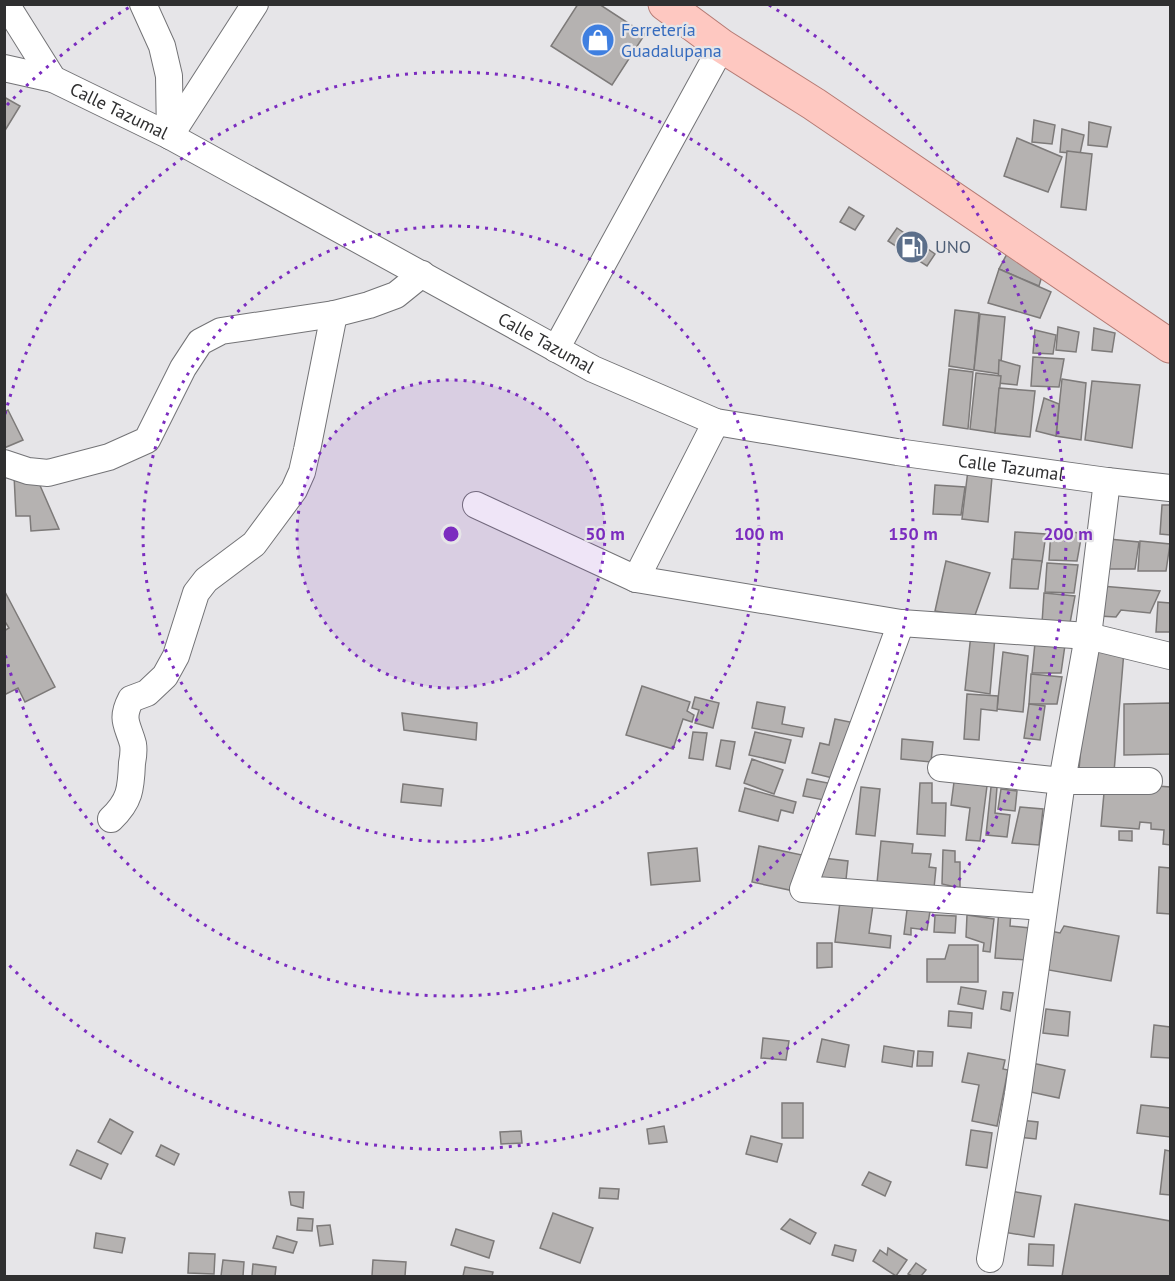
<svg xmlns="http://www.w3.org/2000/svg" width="1175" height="1281" font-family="'PT Sans',sans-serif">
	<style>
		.building { fill: #b5b2b1; stroke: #7d7a79; stroke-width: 1.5 }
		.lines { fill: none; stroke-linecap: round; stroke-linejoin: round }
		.minor-casing { stroke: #737376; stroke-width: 28 }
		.major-casing { stroke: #b57b74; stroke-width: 35 }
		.minor { stroke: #fff; stroke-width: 26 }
		.major { stroke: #fec8c1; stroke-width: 33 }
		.ring { fill: none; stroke: #7b2cbf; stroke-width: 3; stroke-dasharray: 3 6 }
		.labels { text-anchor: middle; stroke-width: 4.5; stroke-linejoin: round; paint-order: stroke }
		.shop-label { font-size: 18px; fill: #366cbe; stroke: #e6e5e8; text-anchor: start }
		.street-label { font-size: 18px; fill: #2f2f30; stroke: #e6e5e8 }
		.service-label { font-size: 18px; fill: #4e5e75; stroke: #e6e5e8; text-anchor: start }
		.centre { fill: #7b2cbf; stroke: #e6e5e8; stroke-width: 3 }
		.ring-label { font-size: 18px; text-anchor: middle; font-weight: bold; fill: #7b2cbf; stroke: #e6e5e8; stroke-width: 4.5; stroke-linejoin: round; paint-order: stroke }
	</style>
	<rect width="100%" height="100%" fill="#e6e5e8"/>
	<g class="building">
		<polygon points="578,4 599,4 645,34 612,85 551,46"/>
		<polygon points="4,97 20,106 4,132"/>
		<polygon points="1034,120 1055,125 1052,144 1032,142"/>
		<polygon points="1089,122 1111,127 1107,147 1088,145"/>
		<polygon points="1062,129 1084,135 1080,154 1060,152"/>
		<polygon points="1017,138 1062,157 1048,192 1004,176"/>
		<polygon points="1067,151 1092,154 1086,210 1061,207"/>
		<polygon points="849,207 864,216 855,230 840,222"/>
		<polygon points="897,228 935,254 927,266 888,241"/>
		<polygon points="1009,250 1046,262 1039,286 999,269"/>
		<polygon points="999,269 1051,292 1040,318 988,303"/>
		<polygon points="955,310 979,313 974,370 949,366"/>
		<polygon points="980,314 1005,317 1000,374 974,370"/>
		<polygon points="1058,327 1079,332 1076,352 1056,350"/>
		<polygon points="1094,328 1115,333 1112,352 1092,350"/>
		<polygon points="1035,330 1056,335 1053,354 1033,353"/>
		<polygon points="1033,357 1064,359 1059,387 1031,386"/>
		<polygon points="999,360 1020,366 1017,385 998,383"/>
		<polygon points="949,369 973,372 968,429 943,425"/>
		<polygon points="976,373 1001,376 995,433 970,429"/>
		<polygon points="1062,379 1086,383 1081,440 1056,436"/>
		<polygon points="1092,381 1140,385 1132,448 1085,440"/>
		<polygon points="999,388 1035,391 1030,437 995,433"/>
		<polygon points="1044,398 1059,404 1056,436 1036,431"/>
		<polygon points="8,410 23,440 4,448 4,412"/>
		<polygon points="969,462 993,466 988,522 962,519"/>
		<polygon points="35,474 59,529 31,531 30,516 16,516 14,475"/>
		<polygon points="935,485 965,487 961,515 933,514"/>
		<polygon points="1162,505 1170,505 1170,535 1160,534"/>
		<polygon points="1051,531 1082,533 1077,561 1049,560"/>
		<polygon points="1015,532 1046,534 1042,562 1013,561"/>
		<polygon points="1109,539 1139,542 1135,569 1106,569"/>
		<polygon points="1140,541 1170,544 1166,571 1138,571"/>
		<polygon points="1012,559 1042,561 1038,589 1010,588"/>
		<polygon points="946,561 990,573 974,618 935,611"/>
		<polygon points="1047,563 1078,565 1074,593 1045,592"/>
		<polygon points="1101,586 1160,591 1150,613 1121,610 1116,617 1099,616"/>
		<polygon points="4,590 55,687 25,702 18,688 4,695 4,631 9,628 4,620"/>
		<polygon points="1044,593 1075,596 1070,623 1042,623"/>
		<polygon points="1158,602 1170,603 1170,632 1156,632"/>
		<polygon points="971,634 995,637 990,694 965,690"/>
		<polygon points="1035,643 1065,645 1061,673 1032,673"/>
		<polygon points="1090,648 1124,651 1114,772 1079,769"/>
		<polygon points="1003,652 1028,656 1023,712 997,709"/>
		<polygon points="1031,674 1062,677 1057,704 1029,704"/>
		<polygon points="642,686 690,702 687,711 694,715 692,722 683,719 673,749 626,735"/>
		<polygon points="967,694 998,696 997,711 981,709 979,740 964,739"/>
		<polygon points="695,697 719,703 713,728 695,723 699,710 692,708"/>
		<polygon points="757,702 785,707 782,724 804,728 802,737 752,728"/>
		<polygon points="1170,703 1170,754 1124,755 1124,704"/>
		<polygon points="1029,704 1045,706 1040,740 1024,738"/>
		<polygon points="402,713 477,723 476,740 404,730"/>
		<polygon points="835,719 855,723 841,780 812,773 820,743 829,745"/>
		<polygon points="693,732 707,733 703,760 689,758"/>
		<polygon points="755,732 791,740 785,763 749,755"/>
		<polygon points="902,739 933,742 931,762 901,759"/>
		<polygon points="721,740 735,742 730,769 716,766"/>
		<polygon points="752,759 783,770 774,794 744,783"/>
		<polygon points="807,779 833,784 829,801 803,796"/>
		<polygon points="954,782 987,786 980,841 966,840 970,808 951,805"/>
		<polygon points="1105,782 1170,787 1170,845 1163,844 1164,830 1151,829 1151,823 1140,822 1139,829 1101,826"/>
		<polygon points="920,783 932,783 932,803 946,803 945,836 917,834"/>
		<polygon points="403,784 443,789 441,806 401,802"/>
		<polygon points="861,787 880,789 875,836 856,834"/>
		<polygon points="991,787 997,787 995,813 1010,815 1007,837 986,835"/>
		<polygon points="745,788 796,802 793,813 781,810 778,821 739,811"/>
		<polygon points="1001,789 1017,791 1015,811 998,809"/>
		<polygon points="1020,807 1043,809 1039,845 1012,843"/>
		<polygon points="1119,831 1132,831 1132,841 1119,840"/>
		<polygon points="881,841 913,844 912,853 931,854 929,867 936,868 934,888 877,883"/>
		<polygon points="759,846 802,855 794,891 752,882"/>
		<polygon points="697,848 700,881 651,885 648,853"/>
		<polygon points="943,850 955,851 955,862 960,862 960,888 942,884"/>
		<polygon points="823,858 848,861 845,889 820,886"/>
		<polygon points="1159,867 1170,868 1170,914 1157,913"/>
		<polygon points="840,902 873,905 869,933 891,936 890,948 835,942"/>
		<polygon points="908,902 930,911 927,930 911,928 911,935 904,934"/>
		<polygon points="999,910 1011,911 1010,926 1030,928 1027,960 995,958"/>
		<polygon points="935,915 956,916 955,933 934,932"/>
		<polygon points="967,915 994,919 990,952 983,951 984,943 966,937"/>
		<polygon points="1064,926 1119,936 1111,981 1043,969 1050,931 1060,933"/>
		<polygon points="817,943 832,943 832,967 817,968"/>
		<polygon points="949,945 978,945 978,982 927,982 927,959 945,959"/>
		<polygon points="961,987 986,991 983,1009 958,1004"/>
		<polygon points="1003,992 1013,993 1010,1011 1001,1009"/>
		<polygon points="1046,1009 1070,1012 1068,1036 1043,1033"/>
		<polygon points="949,1011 972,1013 971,1028 948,1026"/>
		<polygon points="1154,1025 1170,1027 1170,1058 1151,1057"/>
		<polygon points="763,1038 789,1041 786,1060 761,1058"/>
		<polygon points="822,1039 849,1045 845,1067 817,1062"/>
		<polygon points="884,1046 914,1051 912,1067 882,1062"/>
		<polygon points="918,1051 933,1052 932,1066 917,1066"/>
		<polygon points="968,1053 1005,1060 1003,1069 1008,1070 997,1126 972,1121 979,1085 962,1082"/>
		<polygon points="1032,1063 1065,1070 1059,1098 1026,1091"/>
		<rect x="782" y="1103" width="21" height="35"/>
		<polygon points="1141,1105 1170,1108 1170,1137 1137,1133"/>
		<polygon points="110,1119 133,1132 121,1154 98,1142"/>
		<polygon points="1020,1120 1038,1122 1036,1139 1018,1137"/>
		<polygon points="664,1126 667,1142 649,1144 647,1129"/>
		<polygon points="971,1130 992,1133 987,1168 966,1165"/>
		<polygon points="521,1131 522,1143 501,1144 500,1132"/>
		<polygon points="751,1136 782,1144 777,1162 746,1154"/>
		<polygon points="161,1145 179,1154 174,1165 156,1156"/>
		<polygon points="77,1150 108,1164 101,1179 70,1165"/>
		<polygon points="1165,1150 1170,1151 1170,1195 1160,1194"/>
		<polygon points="869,1172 891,1182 885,1196 862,1185"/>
		<polygon points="600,1188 619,1189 618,1199 599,1198"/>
		<polygon points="1010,1191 1041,1196 1034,1237 1003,1232"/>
		<polygon points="289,1192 304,1192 303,1208 291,1205"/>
		<polygon points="1075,1204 1170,1221 1170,1276 1062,1276"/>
		<polygon points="553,1213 593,1228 580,1263 540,1248"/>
		<polygon points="298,1218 313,1219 312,1231 297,1230"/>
		<polygon points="790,1219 816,1233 810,1244 781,1229"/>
		<polygon points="330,1225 333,1244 320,1246 317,1226"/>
		<polygon points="456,1229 494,1241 489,1258 451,1245"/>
		<polygon points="96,1233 125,1238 122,1253 94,1248"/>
		<polygon points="277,1236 297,1242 293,1253 273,1248"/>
		<polygon points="1029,1244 1054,1245 1053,1266 1028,1265"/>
		<polygon points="835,1245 856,1250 853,1261 832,1255"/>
		<polygon points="888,1248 907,1260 896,1276 873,1261 880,1250 887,1255"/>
		<polygon points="189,1253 215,1254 214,1274 188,1273"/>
		<polygon points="223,1260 244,1262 243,1276 221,1276"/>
		<polygon points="373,1260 406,1262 405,1276 372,1276"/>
		<polygon points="916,1263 926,1270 921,1276 912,1276 908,1274"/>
		<polygon points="253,1264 276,1267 275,1276 252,1276"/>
		<polygon points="465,1267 493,1272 492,1276 463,1276"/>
	</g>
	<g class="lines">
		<g class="minor-casing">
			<g id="minor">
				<path id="s1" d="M6,4l47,75 117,57 423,233 123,53 181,30 210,29 63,7"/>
				<polyline points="143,4 162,46 169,76 170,136"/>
				<polyline points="4,68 53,79"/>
				<polyline points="170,136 255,4"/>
				<polyline points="556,349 722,46"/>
				<polyline points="4,463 28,471 48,473 109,457 147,440 183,368 200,342 221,331 334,314 369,305 396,295 422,274"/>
				<polyline points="476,505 636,579 901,623 1088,636 1170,656"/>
				<polyline points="636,579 716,422"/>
				<polyline points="901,623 803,889 1043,907"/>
				<polyline points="941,768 1062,781 1149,781"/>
				<path d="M111,819c19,-18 20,-30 21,-56 1,-5 2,-13 1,-19 -5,-19 -13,-24 -2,-45l16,-6 18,-17 11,-20 20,-63 10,-13 48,-36 40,-54 8,-18 5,-22 27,-136"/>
				<polyline points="990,1259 1018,1094 1062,781 1088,636 1107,481"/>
			</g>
		</g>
		<g class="major-casing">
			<polyline id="major" points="665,4 722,46 814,104 1170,346"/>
		</g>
		<use href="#minor" class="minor"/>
		<use href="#major" class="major"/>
	</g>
	<circle cx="451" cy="534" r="154" fill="#7b2cbf" fill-opacity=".12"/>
	<g class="ring">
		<circle cx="451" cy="534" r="154"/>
		<circle cx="451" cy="534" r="308"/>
		<path d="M5 414A462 462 0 1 1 5 654"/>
		<path d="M7 105A617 617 0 0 1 133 5M769 5A617 617 0 1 1 7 963"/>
	</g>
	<defs>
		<g id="shop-disc" transform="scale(1.725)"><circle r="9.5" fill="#3f7fe0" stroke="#e6e5e8"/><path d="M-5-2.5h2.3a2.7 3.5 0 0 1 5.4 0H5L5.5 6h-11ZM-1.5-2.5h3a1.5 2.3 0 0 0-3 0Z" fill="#fff"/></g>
		<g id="fuel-disc" transform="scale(1.725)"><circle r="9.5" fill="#5c6f8a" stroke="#e6e5e8"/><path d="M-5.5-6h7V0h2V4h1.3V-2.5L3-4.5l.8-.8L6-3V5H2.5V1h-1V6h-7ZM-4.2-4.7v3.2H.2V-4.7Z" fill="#fff"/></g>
	</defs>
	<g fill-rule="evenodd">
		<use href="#shop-disc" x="598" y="40"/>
		<use href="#fuel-disc" x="912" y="247"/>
	</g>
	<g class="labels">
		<g class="shop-label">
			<text x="621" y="36">Ferretería<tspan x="621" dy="21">Guadalupana</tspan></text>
		</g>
		<g class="street-label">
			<text dy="6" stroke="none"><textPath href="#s1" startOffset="162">Calle Tazumal</textPath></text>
			<text dy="6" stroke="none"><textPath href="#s1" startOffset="648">Calle Tazumal</textPath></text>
			<text dy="6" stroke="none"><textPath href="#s1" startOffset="1134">Calle Tazumal</textPath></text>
		</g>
		<g class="service-label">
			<text x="935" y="253">UNO</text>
		</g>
	</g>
	<circle cx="451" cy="534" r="9" class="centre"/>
	<g class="ring-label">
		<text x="605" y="540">50 m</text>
		<text x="759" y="540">100 m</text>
		<text x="913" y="540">150 m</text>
		<text x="1068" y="540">200 m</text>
	</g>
	<rect width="1175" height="1281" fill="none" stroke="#2f2f30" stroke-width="12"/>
</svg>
